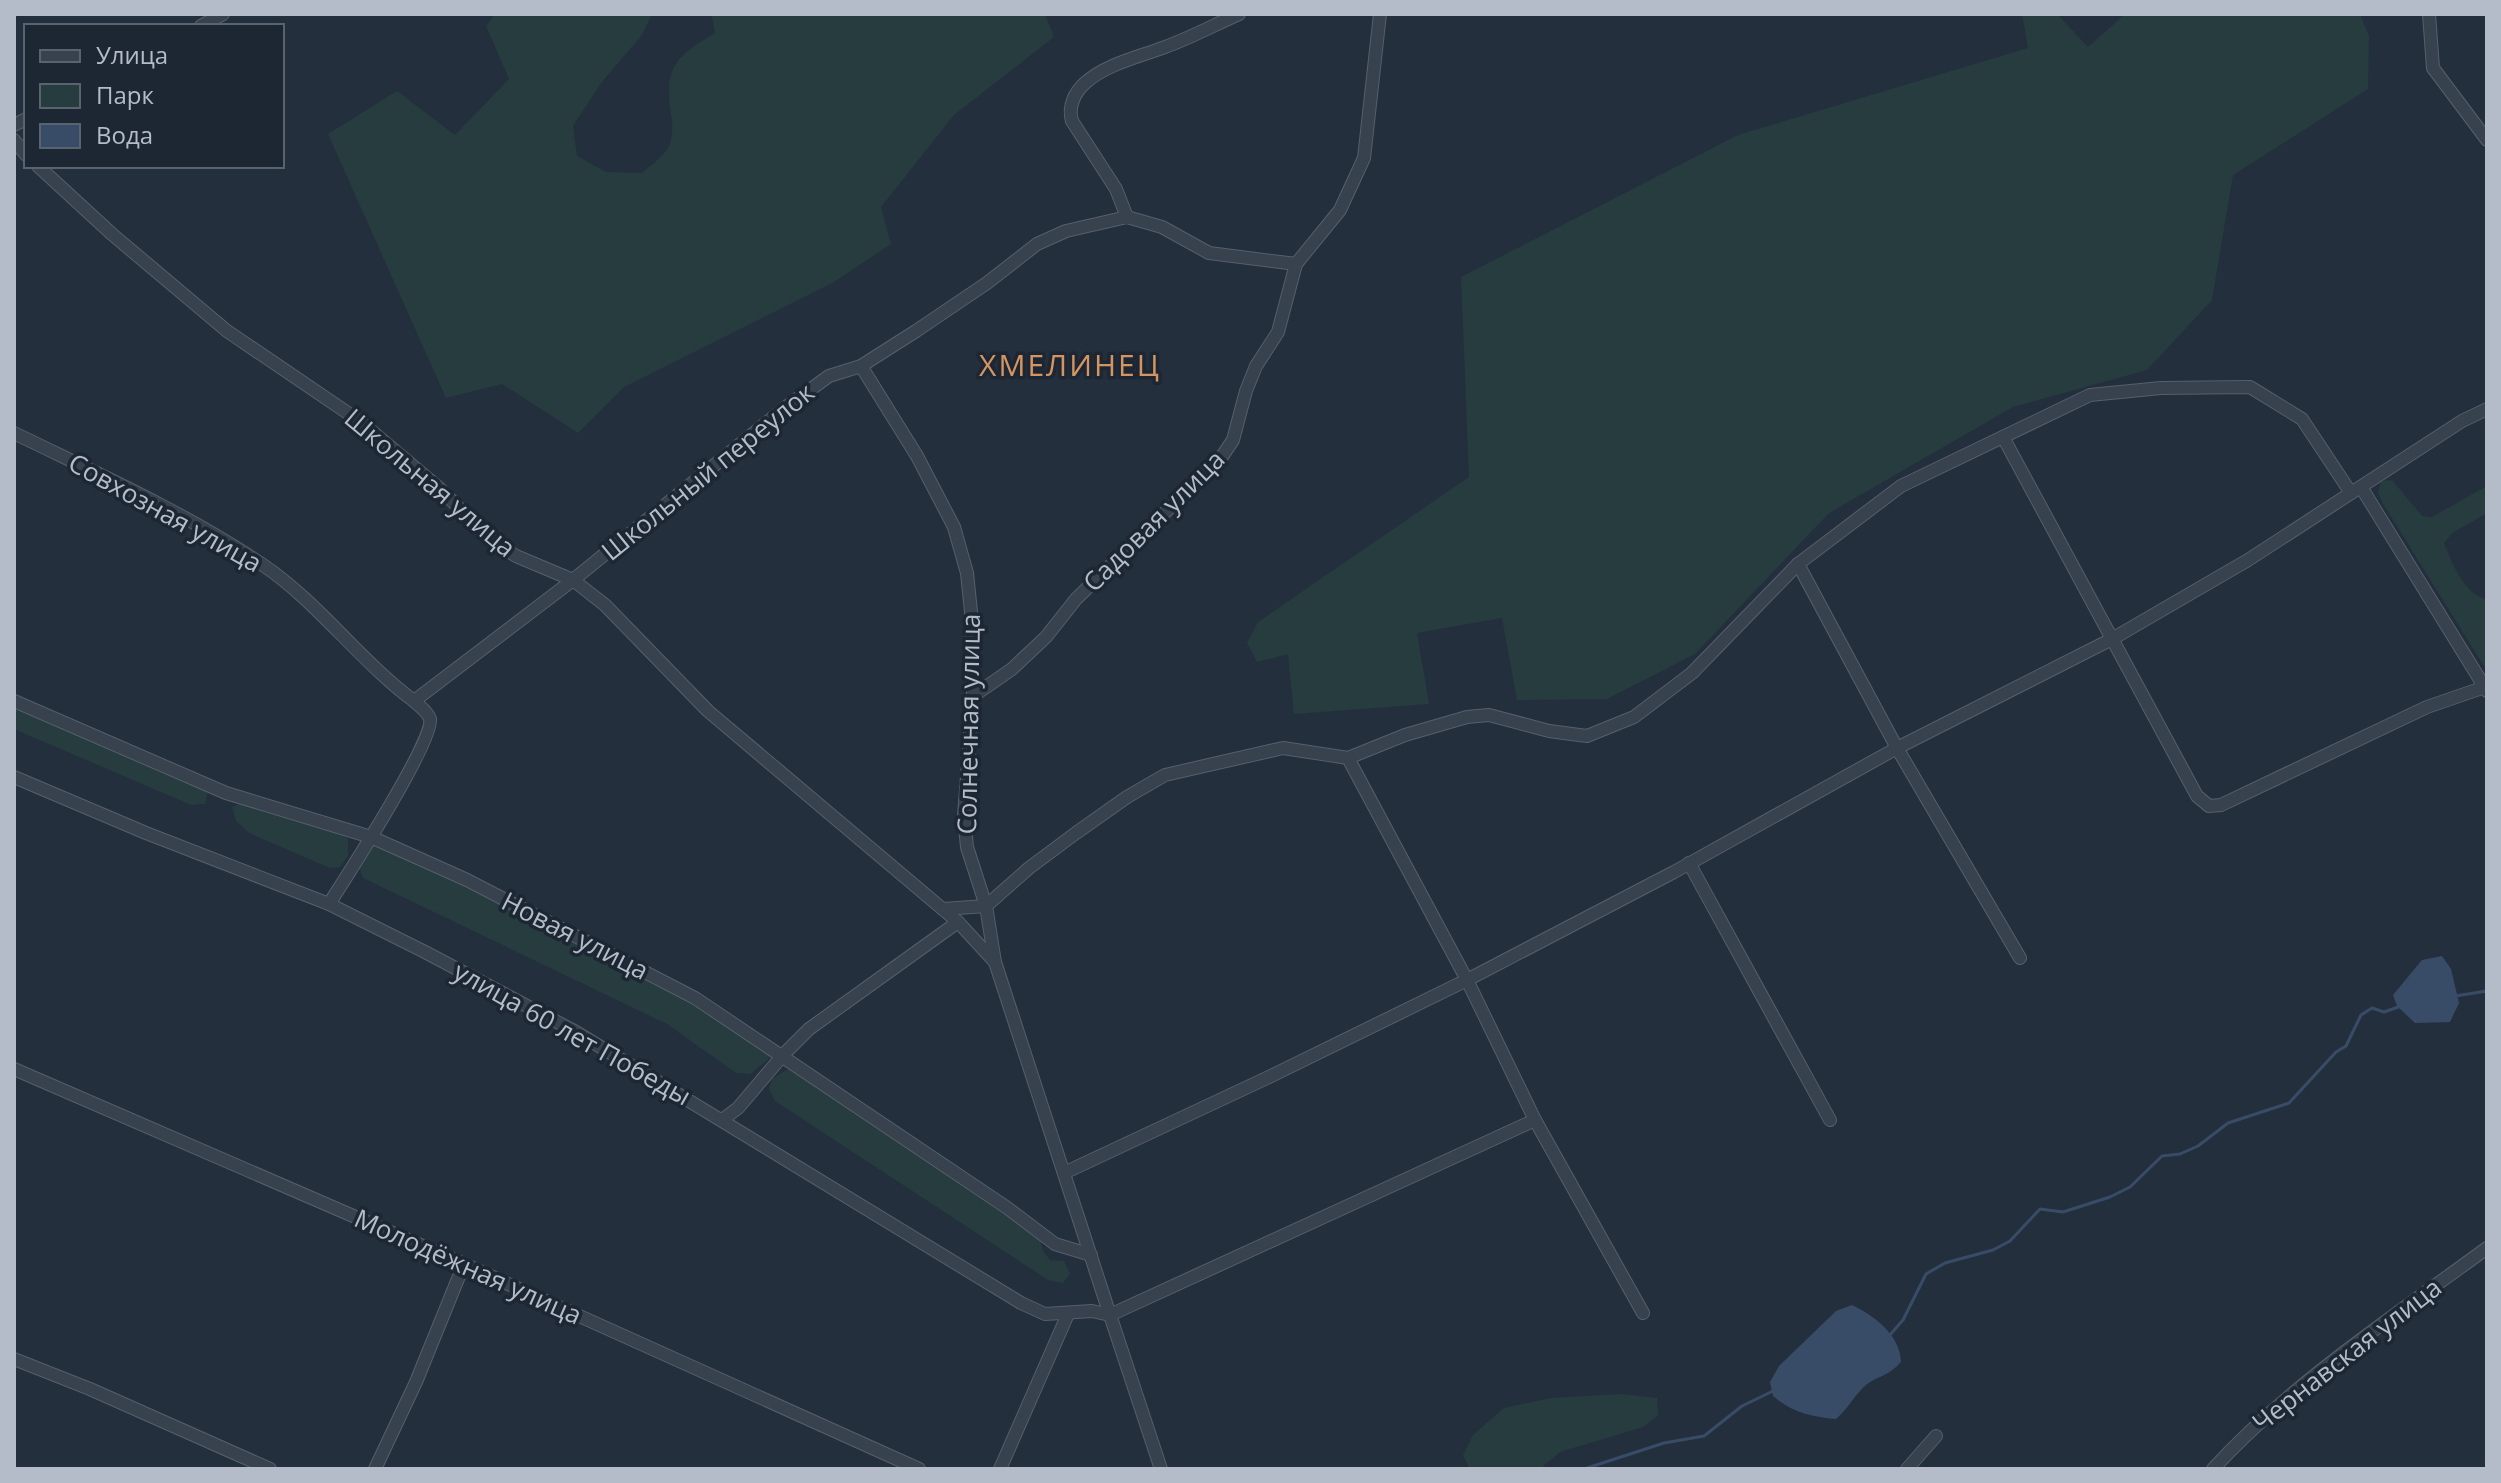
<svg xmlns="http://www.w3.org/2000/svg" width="2501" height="1483" font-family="'Open Sans',sans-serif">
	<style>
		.green { fill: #263c3f }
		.water { fill: #394c67 }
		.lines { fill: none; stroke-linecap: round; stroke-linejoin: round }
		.stream { stroke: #394c67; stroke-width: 3 }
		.minor-casing { stroke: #565f6c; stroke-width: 14 }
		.minor { stroke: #38414e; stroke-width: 12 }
		.labels { text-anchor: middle; stroke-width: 7; stroke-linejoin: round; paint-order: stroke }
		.street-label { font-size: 26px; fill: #b4bcc9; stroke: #1d2633 }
		.quarter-label { font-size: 30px; letter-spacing: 2px; fill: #d59563; stroke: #1d2633 }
	</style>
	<rect width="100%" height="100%" fill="#242f3e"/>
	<g class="green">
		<path d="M495,14h157l-10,21 -41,48 -28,43 4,30 29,16 36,1c8,-7 22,-17 27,-27 4,-9 4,-22 2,-32 -7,-47 4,-57 44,-81l-3,-16 -5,-3h338l9,23 -100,78 -73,92 10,37 -57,38 -210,105 -46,46 -76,-49 -56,14 -118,-264 69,-43 58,44 54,-56 -23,-53z"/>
		<polygon points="2022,14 2060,14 2059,16 2088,47 2125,14 2360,14 2369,36 2368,89 2233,175 2212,300 2147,370 2013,407 1829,513 1695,654 1607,699 1517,700 1502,618 1417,633 1429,704 1294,714 1288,654 1257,662 1247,643 1258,622 1469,477 1461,277 1738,135 2028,48"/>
		<path d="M2392,480l30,36 10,1 55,-31v27l-35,20 -8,10c8,20 20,52 43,56v72l-105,-169 -4,-10 3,-11z"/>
		<polygon points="14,709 209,788 205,804 191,805 14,729"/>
		<polygon points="242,803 339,831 348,839 348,856 340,867 330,868 249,833 236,821 232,807"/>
		<polygon points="377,843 460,880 690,998 771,1053 768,1060 750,1074 736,1073 667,1024 363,878 359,867 369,849"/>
		<polygon points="791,1067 1039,1235 1043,1251 1050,1260 1064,1261 1070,1274 1063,1283 1048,1280 775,1101 769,1089 772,1079"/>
		<polygon points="1621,1394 1657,1398 1658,1415 1643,1427 1560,1452 1540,1469 1470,1469 1463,1455 1473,1435 1504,1408 1551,1398"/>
	</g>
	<g class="water">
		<polygon points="2442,956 2451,969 2459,1003 2450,1022 2415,1023 2397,1006 2393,995 2422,960"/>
		<path d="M1852,1305c23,11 48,30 49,57 -14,15 -21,13 -34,22 -12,10 -19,25 -31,35 -25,-2 -44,-7 -63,-23l-3,-14 9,-16 57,-55z"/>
	</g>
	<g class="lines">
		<g class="stream">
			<polyline points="2455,996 2487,991"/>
			<polyline points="1889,1336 1903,1320 1926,1274 1945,1263 1993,1250 2010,1241 2040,1209 2063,1212 2110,1197 2130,1187 2162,1156 2180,1154 2198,1146 2228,1123 2289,1103 2336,1052 2346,1046 2361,1015 2372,1008 2384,1012 2401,1006"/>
			<polyline points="1584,1469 1664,1443 1704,1436 1742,1406 1773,1391"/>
		</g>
		<g class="minor-casing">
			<g id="minor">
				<polyline points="2429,14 2433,68 2487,140"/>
				<polyline points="201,26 223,14"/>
				<polyline points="14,125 26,119"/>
				<polyline points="14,140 26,155"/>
				<polyline points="38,166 113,235 227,331 361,422 438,487 490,539 516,556 573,580 605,605 708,711 958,922 995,962"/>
				<path d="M1127,217l-11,-28 -44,-68c-4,-14 2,-28 13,-38 21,-19 54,-26 80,-36 25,-9 49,-22 74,-33"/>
				<polyline points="861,366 917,456 954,527 967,573 971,612 973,696 964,816 967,847 986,906 995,962 1110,1315"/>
				<path d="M14,433c84,41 172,80 249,132 56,38 97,96 151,136"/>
				<polyline points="2003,437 2197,796 2209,806 2221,805 2427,707 2485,687"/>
				<polyline points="2361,487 2487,691"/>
				<polyline points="1798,564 1897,748 2020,958"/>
				<polyline points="973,696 1012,669 1046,637 1076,599 1221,458 1233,440 1246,391 1256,366 1278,332 1296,264 1340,210 1364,158 1380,14"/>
				<polyline points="14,701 226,793 371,837 467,880 695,998 1006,1207 1055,1244 1091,1255"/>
				<polyline points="1348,758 1405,735 1467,717 1489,715 1549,731 1587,736 1634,717 1692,673 1798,564 1901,486 2090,395 2161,388 2250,387 2302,419 2351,493"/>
				<polyline points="14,777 146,833 329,904 425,952 576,1032 1021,1303 1045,1314 1092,1311 1110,1315"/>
				<polyline points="1689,863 1830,1120"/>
				<path d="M329,904c16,-25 106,-164 101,-185 -2,-7 -11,-13 -16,-18l159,-121 213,-173 43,-31 32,-10 55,-35 71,-48 50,-39 29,-13 61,-14 35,10 47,26 87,11"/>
				<polyline points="943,909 986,906 1029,868 1076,833 1127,797 1165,775 1283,748 1348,758 1467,980 1269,1077 1064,1173"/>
				<polyline points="14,1069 464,1264 919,1469"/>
				<polyline points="722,1120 738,1108 783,1055 809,1029 958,922"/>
				<polyline points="1535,1120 1643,1313"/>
				<polyline points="14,1359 90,1389 270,1469"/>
				<polyline points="375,1469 416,1382 464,1264"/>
				<polyline points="1000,1469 1068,1314"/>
				<polyline points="1161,1469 1110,1315 1535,1120 1467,980 1674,872 1897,748 2112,639 2248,560 2462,421 2487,409"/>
				<polyline points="1907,1469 1936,1436"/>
				<path d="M2213,1469c79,-86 180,-152 274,-221"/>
			</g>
		</g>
		<use href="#minor" class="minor"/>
	</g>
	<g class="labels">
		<g class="street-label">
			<text transform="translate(708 472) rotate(-39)" y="9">Школьный переулок</text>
			<text transform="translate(430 483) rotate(40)" y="9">Школьная улица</text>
			<text transform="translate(165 513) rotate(29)" y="9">Совхозная улица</text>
			<text transform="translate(1154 521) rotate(-45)" y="9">Садовая улица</text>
			<text transform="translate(969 724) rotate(-89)" y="9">Солнечная улица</text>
			<text transform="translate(575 936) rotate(27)" y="9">Новая улица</text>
			<text transform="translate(572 1034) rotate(29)" y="9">улица 60 лет Победы</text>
			<text transform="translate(468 1267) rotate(24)" y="9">Молодёжная улица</text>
			<text transform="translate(2347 1355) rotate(-38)" y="9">Чернавская улица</text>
		</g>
		<g class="quarter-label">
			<text x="1070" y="376">ХМЕЛИНЕЦ</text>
		</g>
	</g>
	<rect width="2501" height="1483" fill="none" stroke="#b4bcc9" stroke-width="32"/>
	<rect x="24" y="24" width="260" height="144" fill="#1d2633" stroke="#59626f" stroke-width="2"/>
	<rect x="40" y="50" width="40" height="12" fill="#38414e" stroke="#59626f" stroke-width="2"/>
	<text x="96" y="64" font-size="24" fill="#b4bcc9">Улица</text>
	<rect x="40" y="84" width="40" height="24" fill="#263c3f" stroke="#59626f" stroke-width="2"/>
	<text x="96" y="104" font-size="24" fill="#b4bcc9">Парк</text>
	<rect x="40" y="124" width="40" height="24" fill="#394c67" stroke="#59626f" stroke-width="2"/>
	<text x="96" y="144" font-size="24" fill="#b4bcc9">Вода</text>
</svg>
